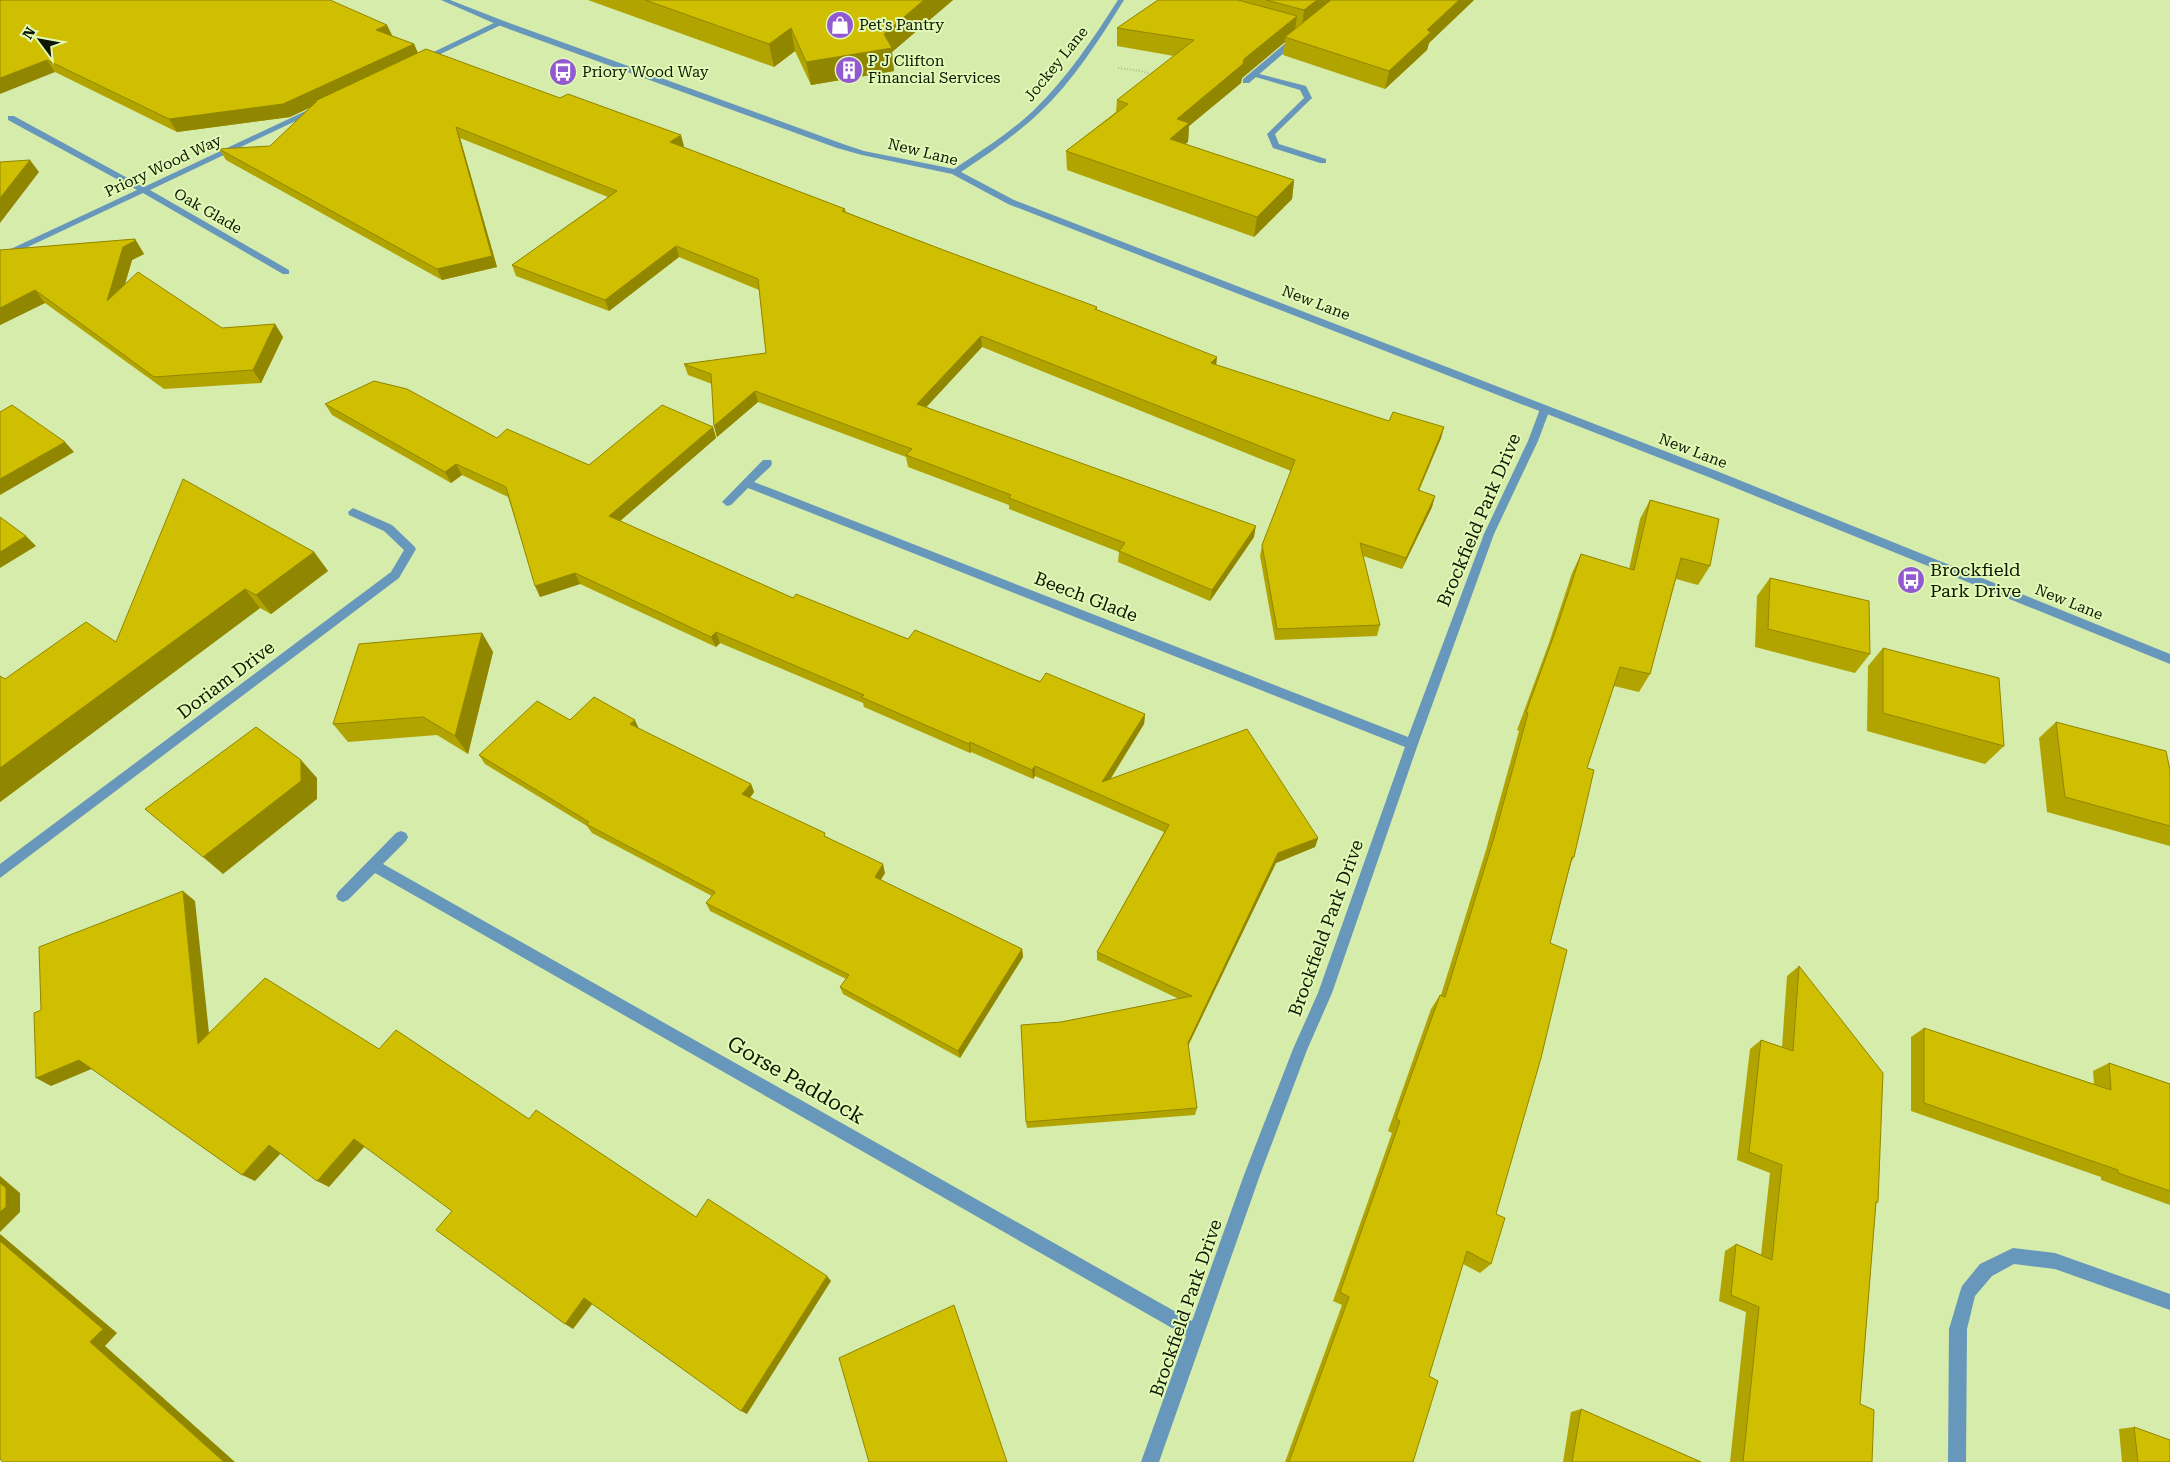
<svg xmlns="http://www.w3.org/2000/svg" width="2170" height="1462" font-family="'Roboto Serif',serif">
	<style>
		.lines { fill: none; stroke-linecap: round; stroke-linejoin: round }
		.path { stroke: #849566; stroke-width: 2; stroke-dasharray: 0.5 2.5; stroke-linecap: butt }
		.service { fill: #6897bc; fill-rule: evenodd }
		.minor { fill: #6897bc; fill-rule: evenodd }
		.tertiary { fill: #6897bc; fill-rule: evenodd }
		.wall { fill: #b2a400 }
		.shaded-wall { fill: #918600 }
		.building { fill: #cfbf00; stroke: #918600 }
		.labels { text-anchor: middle; stroke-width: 4; stroke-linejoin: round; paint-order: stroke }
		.far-poi-label { font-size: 15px; fill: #0f1601; stroke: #e2fab7; text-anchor: start }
		.far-street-label { font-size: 15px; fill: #0f1601; stroke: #e2fab7 }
		.street-label { font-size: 18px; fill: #0f1601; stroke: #e2fab7 }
		.poi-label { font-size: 18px; fill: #0f1601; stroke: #e2fab7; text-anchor: start }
		.near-street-label { font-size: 21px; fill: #0f1601; stroke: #e2fab7 }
	</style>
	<rect width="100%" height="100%" fill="#d5ecab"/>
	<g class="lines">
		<polyline class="path" points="1118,68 1141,71 1153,75"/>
		<polygon class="service" points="1252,72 1306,86 1312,98 1275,134 1279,144 1326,159 1326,163 1320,163 1273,148 1267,134 1304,98 1300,90 1252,76"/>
		<g class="minor">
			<polygon points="498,21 505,23 424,62 417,60"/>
			<polygon points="1293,37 1300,39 1249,83 1243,83 1243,79"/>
			<polygon points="312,108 319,110 150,190 289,270 289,274 283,274 143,193 0,260 0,254 137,190 8,120 8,116 14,116 144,187"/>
			<polygon points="1545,406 1550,409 1538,441 1494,534 1418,744 1332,993 1307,1050 1260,1175 1159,1462 1141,1462 1186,1336 375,873 348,900 343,902 338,900 336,896 338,892 396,833 401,831 406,833 408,837 406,841 383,864 1192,1321 1244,1175 1293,1049 1318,993 1405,747 748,488 731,505 727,506 722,502 763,460 771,460 772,463 771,466 754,482 1408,737 1484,534 1528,441 1540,409"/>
			<polygon points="353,508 392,525 414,546 416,549 399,578 0,878 0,864 391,572 404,550 384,531 349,515 348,512"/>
			<polygon points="2013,1248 2055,1253 2170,1294 2170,1310 2055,1269 2014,1264 1992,1276 1975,1296 1967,1329 1966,1462 1948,1462 1949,1329 1960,1292 1962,1286 1980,1264"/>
		</g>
		<path class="tertiary" d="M441,0h9l54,21 339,123 21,7 90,18c27,-18 56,-36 80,-59 33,-32 59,-71 84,-110h6c-25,40 -50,80 -84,112 -24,23 -52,42 -79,60l53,28 705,272 451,182v10l-459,-186 -703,-274 -56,-30 -90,-19 -25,-7 -339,-123z"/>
	</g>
	<g class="wall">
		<polygon points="0,0 392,36 414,44 418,53 684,146 683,147 845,209 846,212 938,248 1097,307 1097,310 1216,365 1389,421 1444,427 1441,438 1419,491 1435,496 1432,507 1402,569 1363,556 1380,625 1377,636 1275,640 1260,556 1262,545 1291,471 982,347 926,407 1254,537 1210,601 1118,562 1119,552 1009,509 1009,505 908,467 906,457 758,402 717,437 714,426 712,384 688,375 684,364 766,353 759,290 679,257 609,311 516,276 512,265 608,197 460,138 497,267 442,280 226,160 219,149 270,146 311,107 290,117 177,132 55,72"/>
		<polygon points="588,0 953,0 892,52 894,71 811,85 795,51 774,67"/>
		<polygon points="1158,0 1474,0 1429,43 1427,50 1385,89 1283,55 1285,42 1242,78 1241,83 1189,126 1188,142 1185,144 1294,180 1292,199 1254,237 1067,170 1066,151 1116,112 1117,100 1174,56 1117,46 1117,28"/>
		<polygon points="135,239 144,254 132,260 125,284 222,328 275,324 283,337 261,383 164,389 45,303 0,325 0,250"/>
		<polygon points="325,404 497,438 589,465 713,427 716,438 620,521 793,598 908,639 1145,714 1144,724 1110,780 1318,838 1315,847 1276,863 1188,1046 1197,1108 1195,1115 1027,1128 1026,1122 1061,1022 1179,999 1097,960 1097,952 1164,832 1035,776 1033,779 971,752 970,753 864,707 863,703 720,643 716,647 580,584 540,597 508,497 462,475 451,483 332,415"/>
		<polygon points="1650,500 1710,566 1698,585 1676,579 1650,674 1639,692 1614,686 1587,768 1574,857 1571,863 1550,943 1496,1214 1491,1264 1480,1273 1463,1264 1429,1376 1413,1462 1285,1462 1342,1305 1333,1301 1392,1133 1388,1131 1431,1009 1440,995 1441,995 1486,850 1519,731 1517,730 1549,643 1572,573 1581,554 1629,569 1640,519"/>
		<polygon points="314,552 328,571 271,614 260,608 0,802 5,679 116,642"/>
		<polygon points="1770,578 1870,654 1855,673 1755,647 1757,596"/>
		<polygon points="482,633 493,652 468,754 437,735 348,742 333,724"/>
		<polygon points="1883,648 2004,746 1985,764 1867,731 1868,666"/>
		<polygon points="570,720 751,784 754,792 750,798 827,837 885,873 881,880 1022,949 1023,957 960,1058 843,994 840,987 846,979 710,911 706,903 712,896 592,833 587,826 485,764 479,755"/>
		<polygon points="2056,722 2170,770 2170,846 2047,812 2039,738"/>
		<polygon points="1799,966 1878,1202 1876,1204 1860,1404 1872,1462 1730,1462 1746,1312 1719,1301 1725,1251 1736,1244 1761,1255 1770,1173 1737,1160 1750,1049 1761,1040 1782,1047 1787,976"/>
		<polygon points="1924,1028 2094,1084 2093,1071 2109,1063 2170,1084 2170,1205 2101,1180 2101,1177 1911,1111 1911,1037"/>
		<polygon points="1581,1409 1701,1462 1563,1462 1571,1412"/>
		<polygon points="2134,1427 2170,1462 2122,1462 2119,1429"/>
	</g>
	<g class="shaded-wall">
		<polygon points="924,0 953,0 892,52 894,71 811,85 806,62 884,34"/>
		<polygon points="1317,0 1338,0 1302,28 1304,10"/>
		<polygon points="1459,0 1474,0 1429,43 1427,50 1385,89 1389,71 1427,30"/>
		<polygon points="1297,16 1294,35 1285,37 1285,42 1242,78 1241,83 1189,126 1188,142 1169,158 1170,139 1177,119 1244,59"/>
		<polygon points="387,25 393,37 376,30"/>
		<polygon points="791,28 795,51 774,67 769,44"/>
		<polygon points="414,44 419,56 290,117 177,132 169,119"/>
		<polygon points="47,60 55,72 0,94 0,78"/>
		<polygon points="456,127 460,138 497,267 442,280 437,269"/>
		<polygon points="681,135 684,146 674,153 670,142"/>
		<polygon points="30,160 39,172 0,223 0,198"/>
		<polygon points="1294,180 1292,199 1254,237 1257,217"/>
		<polygon points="135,239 144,254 132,260 116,314 107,301 123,247"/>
		<polygon points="676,246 679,257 609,311 605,300"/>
		<polygon points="35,290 45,303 0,325 0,308"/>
		<polygon points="275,324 283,337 261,383 253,370"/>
		<polygon points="981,336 982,347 919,415 917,404"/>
		<polygon points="1217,357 1216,368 1211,363"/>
		<polygon points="755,391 758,402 717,437 714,426"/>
		<polygon points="713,427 716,438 613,527 609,516"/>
		<polygon points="1444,427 1441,438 1414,501 1418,490"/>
		<polygon points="65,442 74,452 0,495 0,479"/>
		<polygon points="456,464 462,475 451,483 445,472"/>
		<polygon points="1435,496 1432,507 1402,569 1406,558"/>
		<polygon points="1256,526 1254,537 1210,601 1212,590"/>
		<polygon points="26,536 36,546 0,568 0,552"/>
		<polygon points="314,552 328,571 271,614 256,595"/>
		<polygon points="575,573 580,584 540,597 535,586"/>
		<polygon points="245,589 260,608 0,802 0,768"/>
		<polygon points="716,632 720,643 716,647 711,637"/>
		<polygon points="482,633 493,652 468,754 455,736"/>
		<polygon points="1145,714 1144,724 1102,792 1102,782"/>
		<polygon points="635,720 639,729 630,724"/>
		<polygon points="970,742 971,752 970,753 969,744"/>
		<polygon points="301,760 317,778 317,799 223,874 203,857"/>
		<polygon points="1035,766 1035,776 1033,779 1032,770"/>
		<polygon points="751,784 754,792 746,803 742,794"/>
		<polygon points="1318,838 1315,847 1276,863 1186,1050 1188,1043 1278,853"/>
		<polygon points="883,864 885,873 877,885 875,877"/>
		<polygon points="183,891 195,901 211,1052 198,1044"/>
		<polygon points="1022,949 1023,957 960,1058 958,1051"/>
		<polygon points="79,1060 94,1068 51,1086 36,1078"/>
		<polygon points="354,1139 365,1146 329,1187 317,1181"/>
		<polygon points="269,1145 282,1152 255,1181 242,1175"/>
		<polygon points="0,1176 20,1193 20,1212 0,1232"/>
		<polygon points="0,1234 117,1333 105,1346 235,1462 224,1462 90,1342 0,1241"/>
		<polygon points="827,1276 831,1281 747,1414 741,1411"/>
		<polygon points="584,1298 593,1303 573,1329 565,1324"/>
		<polygon points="954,1305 955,1309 1007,1462"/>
	</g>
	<g class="building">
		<polygon points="0,0 330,0 387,25 376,30 414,44 283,104 169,119 47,60 0,78"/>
		<polygon points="645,0 924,0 884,34 892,48 806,62 791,28 769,44"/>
		<polygon points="1158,0 1238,0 1297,16 1244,59 1243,64 1177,119 1189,123 1170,139 1294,180 1257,217 1066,151 1128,104 1117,100 1194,40 1117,28"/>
		<polygon points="1266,0 1317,0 1304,10"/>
		<polygon points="1331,0 1459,0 1427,30 1431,32 1389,71 1285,37"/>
		<polygon points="426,49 560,98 568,94 681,135 670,142 845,209 842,211 938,248 1097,307 1095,309 1217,357 1211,363 1389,421 1393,412 1444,427 1418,490 1435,496 1406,558 1360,543 1380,625 1277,629 1262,545 1295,460 981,336 917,404 1256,526 1212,590 1119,551 1125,543 1009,498 1011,495 906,455 912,449 755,391 714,426 711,374 684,364 766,353 758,279 676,246 605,300 512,265 617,191 456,127 492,256 437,269 219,149 270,146 317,101 313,102"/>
		<polygon points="30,160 0,198 0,162"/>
		<polygon points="135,239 135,241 123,247 107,301 138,272 222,328 275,324 253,370 154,377 35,290 0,308 0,250"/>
		<polygon points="374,381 407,389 497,438 507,429 589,465 662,405 713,427 609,516 793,598 796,594 908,639 915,630 1040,682 1046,673 1145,714 1102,782 1247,729 1318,838 1278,853 1188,1043 1197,1108 1026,1122 1021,1025 1061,1022 1192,996 1097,952 1169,825 1035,766 1032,770 970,742 969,744 861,697 864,695 716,632 711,637 575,573 535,586 506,487 456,464 445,472 325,404"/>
		<polygon points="12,405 65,442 0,479 0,412"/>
		<polygon points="183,479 314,552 256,595 245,589 0,768 0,676 5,679 86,622 116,642"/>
		<polygon points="1650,500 1719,519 1710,566 1681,558 1650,674 1620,667 1587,768 1594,770 1574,857 1572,857 1550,943 1567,950 1541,1058 1496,1214 1505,1218 1491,1264 1467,1251 1429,1376 1438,1381 1413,1462 1289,1462 1349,1297 1340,1292 1400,1121 1396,1118 1440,995 1445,997 1495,834 1528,713 1526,712 1558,624 1581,554 1634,570"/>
		<polygon points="0,517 26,536 0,552"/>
		<polygon points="1770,578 1869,601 1870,654 1768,629"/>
		<polygon points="482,633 455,736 423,717 333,724 359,644"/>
		<polygon points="1883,648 1999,678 2004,746 1883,713"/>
		<polygon points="594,697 635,720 630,724 751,784 742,794 825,833 824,836 883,864 875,877 1022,949 958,1051 840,987 849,975 706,903 715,892 586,824 589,822 479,755 537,701 570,720"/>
		<polygon points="2056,722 2166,751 2170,770 2170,826 2065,797"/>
		<polygon points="256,727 301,760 301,781 203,857 145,809"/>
		<polygon points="183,891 198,1044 265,978 379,1049 396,1030 529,1119 536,1110 696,1217 708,1199 827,1276 741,1411 584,1298 565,1324 436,1230 452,1211 354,1139 317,1181 269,1145 242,1175 79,1060 36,1078 34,1013 41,1010 39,947"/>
		<polygon points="1799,966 1883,1073 1878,1202 1876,1202 1860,1404 1874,1410 1872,1462 1743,1462 1759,1307 1731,1295 1736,1244 1772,1260 1782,1165 1749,1152 1761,1040 1793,1051"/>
		<polygon points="1924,1028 2111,1090 2109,1063 2170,1084 2170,1191 2118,1173 2118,1170 1924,1103"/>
		<polygon points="0,1183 6,1188 6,1207 0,1212"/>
		<polygon points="0,1241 103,1329 90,1342 224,1462 3,1462 0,1459"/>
		<polygon points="954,1305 1007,1462 869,1462 839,1358"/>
		<polygon points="1581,1409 1701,1462 1572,1462"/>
		<polygon points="2134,1427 2170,1440 2170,1462 2138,1462"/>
	</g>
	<defs>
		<g id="shop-disc" transform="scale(1.4375)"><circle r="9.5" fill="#9359d0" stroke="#e2fab7"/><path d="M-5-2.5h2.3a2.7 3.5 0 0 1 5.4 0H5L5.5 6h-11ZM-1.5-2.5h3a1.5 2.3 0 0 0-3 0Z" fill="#fff"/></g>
		<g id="building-disc" transform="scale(1.4375)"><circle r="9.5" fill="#9359d0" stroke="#e2fab7"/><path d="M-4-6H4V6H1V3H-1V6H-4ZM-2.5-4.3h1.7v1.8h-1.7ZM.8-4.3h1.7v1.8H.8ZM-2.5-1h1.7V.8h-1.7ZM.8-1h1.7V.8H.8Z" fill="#fff"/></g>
		<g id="bus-disc" transform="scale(1.4375)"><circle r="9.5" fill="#9359d0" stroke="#e2fab7"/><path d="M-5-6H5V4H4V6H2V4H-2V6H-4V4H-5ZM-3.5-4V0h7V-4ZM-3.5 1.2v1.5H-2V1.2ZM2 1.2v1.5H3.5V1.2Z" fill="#fff"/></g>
	</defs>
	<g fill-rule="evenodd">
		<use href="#shop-disc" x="840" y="25"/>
		<use href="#building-disc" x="849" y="70"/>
		<use href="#bus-disc" x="563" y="72"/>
		<use href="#bus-disc" x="1911" y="580"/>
	</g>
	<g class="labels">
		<g class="far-poi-label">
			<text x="859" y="30">Pet's Pantry</text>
			<text x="868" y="66">P J Clifton<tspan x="868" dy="17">Financial Services</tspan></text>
			<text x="582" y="77">Priory Wood Way</text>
		</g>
		<g class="far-street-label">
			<text transform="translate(1056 64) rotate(-51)" y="5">Jockey Lane</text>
			<text transform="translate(923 152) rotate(14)" y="5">New Lane</text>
			<text transform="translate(163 166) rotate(-25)" y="5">Priory Wood Way</text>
			<text transform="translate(208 211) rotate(30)" y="5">Oak Glade</text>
			<text transform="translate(1316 303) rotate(21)" y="5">New Lane</text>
			<text transform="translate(1693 451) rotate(21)" y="5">New Lane</text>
			<text transform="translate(2069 602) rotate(22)" y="5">New Lane</text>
		</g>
		<g class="street-label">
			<text transform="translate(1479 520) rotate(-67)" y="6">Brockfield Park Drive</text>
			<text transform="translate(1086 597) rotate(21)" y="6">Beech Glade</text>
			<text transform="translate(226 680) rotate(-37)" y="6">Doriam Drive</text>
			<text transform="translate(1326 928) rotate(-70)" y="6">Brockfield Park Drive</text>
			<text transform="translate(1186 1308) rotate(-71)" y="6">Brockfield Park Drive</text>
		</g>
		<g class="poi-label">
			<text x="1930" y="576">Brockfield<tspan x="1930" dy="21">Park Drive</tspan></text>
		</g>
		<g class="near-street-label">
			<text transform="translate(796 1080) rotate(30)" y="7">Gorse Paddock</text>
		</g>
	</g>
	<g transform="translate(40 40) rotate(302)" stroke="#e2fab7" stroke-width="4" paint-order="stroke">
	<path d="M0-4L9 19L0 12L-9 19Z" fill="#0f1601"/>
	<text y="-8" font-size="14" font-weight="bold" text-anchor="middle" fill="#0f1601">N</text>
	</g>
</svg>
